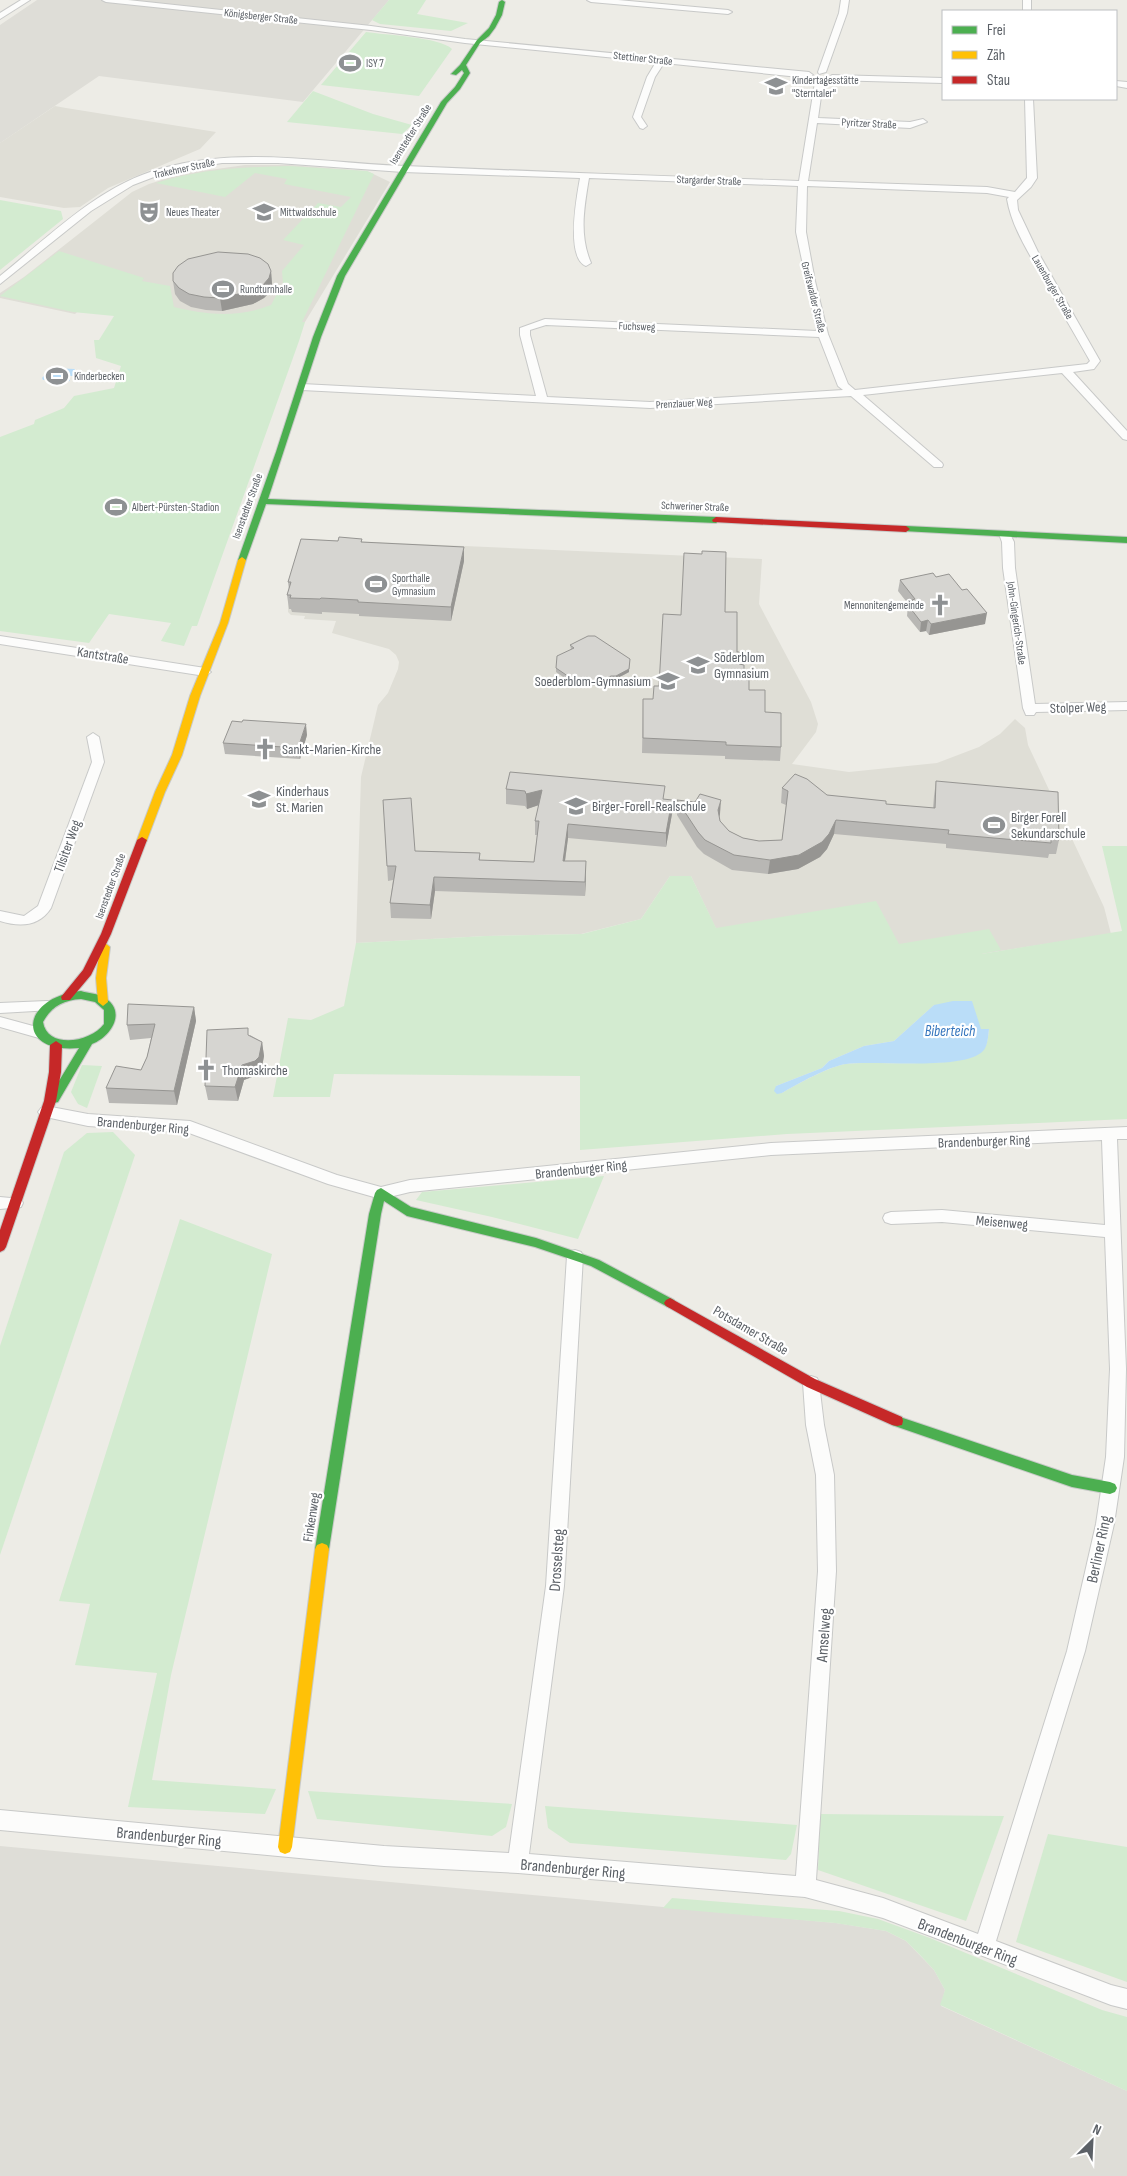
<svg xmlns="http://www.w3.org/2000/svg" width="1127" height="2176" font-family="'Sofia Sans Condensed',sans-serif">
	<style>
		.industrial { fill: #deddd7 }
		.education { fill: #dfded6 }
		.green { fill: #d3ebd0; fill-rule: evenodd }
		.water { fill: #baddf8 }
		.lines { fill: none; stroke-linecap: round; stroke-linejoin: round }
		.street-casing { stroke: #c8c9c8; stroke-width: 2 }
		.fast-casing { stroke: #c8cac8; stroke-width: 2 }
		.slow-casing { stroke: #c8cac8; stroke-width: 2 }
		.jam-casing { stroke: #c8cac8; stroke-width: 2 }
		.street { fill: #fcfcfb; fill-rule: evenodd }
		.fast { fill: #4caf50; fill-rule: evenodd }
		.slow { fill: #ffc107; fill-rule: evenodd }
		.jam { fill: #c62828; fill-rule: evenodd }
		.wall { fill: #b8b7b4 }
		.shaded-wall { fill: #969592 }
		.building { fill: #d6d5d1; stroke: #969592 }
		.labels { text-anchor: middle; stroke-width: 4.5; stroke-linejoin: round; paint-order: stroke }
		.far-street-label { font-size: 11px; fill: #5b6066; stroke: #fff }
		.far-poi-label { font-size: 11px; fill: #5b6066; stroke: #fff; text-anchor: start }
		.street-label { font-size: 14px; fill: #5b6066; stroke: #fff }
		.poi-label { font-size: 14px; fill: #5b6066; stroke: #fff; text-anchor: start }
		.water-label { font-size: 15px; font-style: italic; fill: #3575bd; stroke: #fff }
		.near-street-label { font-size: 16px; fill: #5b6066; stroke: #fff }
	</style>
	<rect width="100%" height="100%" fill="#edece6"/>
	<g class="industrial">
		<polygon points="37,0 389,0 303,102 99,76 0,143 0,25"/>
		<polygon points="0,1846 836,1923 886,1931 906,1941 934,1970 945,1990 941,2006 1127,2091 1127,2176 0,2176"/>
	</g>
	<g class="education">
		<polygon points="55,106 66,108 216,132 200,149 108,188 80,207 64,208 0,197 0,143"/>
		<polygon points="245,165 290,165 367,171 390,182 305,322 211,322 78,311 75,314 0,298 0,293 24,277 132,192 149,184 181,174"/>
		<polygon points="305,539 762,559 759,604 811,702 818,724 816,732 792,764 849,772 937,763 979,747 1000,734 1015,719 1025,728 1028,745 1104,907 1111,934 745,990 691,876 670,876 641,919 581,934 486,936 356,943 361,777 378,705 388,693 398,669 399,662 396,655 389,649 332,633 336,621 304,619 305,616 291,615 288,612 288,596"/>
	</g>
	<g class="green">
		<polygon points="389,0 426,0 417,14 468,23 451,31 380,24 372,20"/>
		<path d="M366,32c19,3 74,5 86,17l-33,47 -98,-11z"/>
		<polygon points="313,91 373,114 412,125 402,134 287,122"/>
		<path d="M289,166l78,5 7,3 -72,148h3l-6,19 -102,285h-5l-8,20 -23,-5 10,-18 -62,-9 -20,29 -89,-12v-194l34,-13 1,-4 29,-12 10,-12 40,-8 7,-22 -25,-8 -2,-18h5l15,-24 -41,-4 -73,-16 59,-45 85,27 -2,3 28,5 4,21c33,8 64,11 97,-2l12,-22 -1,-12 22,-26 -21,-5 35,-37 23,4 10,-10 -67,-13 3,-5 -32,-6 -30,24 -69,-14c44,-14 87,-16 133,-17z"/>
		<polygon points="0,200 61,211 63,219 0,270"/>
		<path d="M1102,846h25v273l-340,15 -207,16v-74l-246,-2 -4,23h-57l15,-79 23,2 33,-14 12,-63 130,-7 96,-2 59,-15 29,-43h21l25,52 160,-27 23,43 90,-15 12,21 -20,4 141,-23zM934,1005l47,24h8c-1,7 -1,17 -7,22 -19,19 -107,9 -137,13 -16,3 -48,20 -63,29l-6,-7 46,-18 7,-7 35,-15 30,-5z"/>
		<polygon points="82,1065 102,1066 87,1108 78,1104 71,1092"/>
		<polygon points="113,1132 135,1155 0,1555 0,1346 64,1152 87,1133"/>
		<polygon points="604,1176 578,1239 492,1217 416,1200 422,1192"/>
		<polygon points="180,1219 272,1254 171,1675 152,1780 276,1789 265,1814 128,1807 157,1673 75,1665 90,1604 59,1601"/>
		<polygon points="308,1791 512,1804 506,1827 492,1836 317,1819"/>
		<polygon points="545,1806 797,1825 791,1854 786,1860 570,1843 548,1828"/>
		<polygon points="820,1814 1004,1816 966,1921 818,1870"/>
		<polygon points="1048,1834 1127,1847 1127,1982 1016,1942"/>
		<polygon points="672,1898 839,1911 878,1919 930,1938 1102,2010 1127,2017 1127,2091 940,2005 945,1990 934,1970 920,1955 906,1941 886,1931 835,1923 663,1908"/>
	</g>
	<g class="water">
		<polygon points="51,368 75,369 74,376 68,376 70,381 55,383 58,380 43,380 42,378"/>
		<path d="M953,1001h19l9,28h8c-1,7 -1,17 -6,22 -19,20 -108,9 -137,13 -16,2 -49,20 -64,29l-5,1 -3,-3 2,-5 46,-18 7,-7 35,-15 30,-5 40,-36z"/>
	</g>
	<g class="lines">
		<g class="street-casing">
			<g id="street">
				<polygon points="21,0 30,0 0,19 0,13"/>
				<polygon points="102,0 128,0 371,26 465,39 809,72 813,75 809,78 664,63 655,77 641,117 647,126 643,129 640,128 633,117 647,77 656,62 465,43 371,30 106,2"/>
				<polygon points="587,0 618,0 728,10 732,12 728,14 591,2"/>
				<polygon points="841,0 849,0 847,13 826,72 819,74 818,72 839,13"/>
				<rect x="1023" y="0" width="8" height="11"/>
				<polygon points="832,75 943,78 943,83 829,80 828,78"/>
				<path d="M819,79l4,3 -5,36 92,4 13,-3 4,3 -17,6 -93,-5 -9,58 179,6 28,5 12,-14 -2,-79h8l4,79 -6,9 -14,13 1,10 20,42 62,109 -6,8 -21,3 54,59v9l-4,-1 -61,-66 -199,22 79,68 1,2 -1,2h-8l-83,-71 -201,12 -348,-18 -5,-3 5,-3 234,12 -16,-61v-7l25,-9 272,12 -21,-99 2,-46 -209,-8c-5,30 -10,57 2,85l-5,3c-21,-8 -9,-71 -6,-88l-177,-6 -125,-9h-56l-55,9 -34,13 -42,26 -91,73v-8c50,-40 99,-91 163,-108 79,-22 162,-5 242,-2 131,6 263,10 394,15l16,-99zM807,186l180,7 22,4 -2,2c4,24 17,46 29,67 17,32 36,63 54,95l-3,3 -232,26 -7,-6 -20,-50 -13,-53 -9,-49zM546,325l273,12 19,49 5,4 -193,12 -103,-5 -17,-62v-5z"/>
				<polygon points="1116,81 1127,82 1127,88 1116,86"/>
				<polygon points="1005,531 1009,532 1014,542 1015,568 1035,704 1127,702 1127,710 1036,712 1034,715 1026,715 1023,708 1003,568 1002,542 999,534"/>
				<polygon points="0,636 205,668 211,672 205,676 0,644"/>
				<path d="M93,733l6,4 5,25 -53,146c-12,19 -32,19 -51,13v-10l24,5 14,-10 54,-144 -5,-25z"/>
				<polygon points="47,1001 52,1002 54,1006 52,1010 0,1013 0,1003"/>
				<polygon points="0,1017 44,1029 46,1033 44,1037 39,1038 0,1027"/>
				<polygon points="46,1106 88,1114 190,1121 337,1175 381,1187 410,1180 771,1143 1127,1127 1127,1139 1117,1139 1126,1369 1124,1457 1114,1524 1085,1651 996,1941 1111,1985 1127,1989 1127,2009 1111,2005 883,1918 805,1897 518,1873 384,1866 0,1830 0,1810 384,1846 509,1853 546,1586 567,1256 569,1252 575,1250 581,1252 583,1256 564,1586 529,1854 796,1876 818,1571 816,1475 806,1425 803,1383 805,1378 811,1376 817,1378 819,1383 824,1425 834,1475 836,1571 816,1880 883,1898 978,1934 1067,1651 1096,1524 1106,1457 1110,1369 1105,1237 942,1222 891,1224 885,1222 883,1218 885,1214 891,1212 942,1210 1105,1225 1102,1140 771,1155 410,1192 381,1199 328,1184 189,1133 88,1126 41,1116 38,1112 41,1108"/>
				<polygon points="0,1197 21,1199 23,1203 21,1207 0,1209"/>
			</g>
		</g>
		<g class="fast-casing">
			<g id="fast">
				<polygon points="502,0 505,2 502,15 495,28 489,36 480,43 466,65 470,73 460,89 447,103 345,276 321,337 268,499 716,517 720,520 716,523 266,504 246,560 242,563 239,562 238,560 276,452 313,337 337,276 441,102 455,87 464,73 462,70 456,75 451,74 460,65 477,40 489,28 496,15 499,2"/>
				<polygon points="906,526 1127,537 1127,543 903,531 902,529"/>
				<path d="M81,991c6,2 14,2 20,5 27,12 12,40 -9,48l-34,58 -4,1 -6,-4 31,-51c-64,6 -59,-51 2,-57zM81,999l14,3 9,8v14c-14,19 -57,25 -61,-2 8,-15 20,-22 38,-23z"/>
				<polygon points="381,1188 411,1207 536,1238 599,1260 674,1300 676,1303 674,1306 670,1308 666,1306 591,1266 535,1247 407,1216 384,1201 381,1214 329,1549 327,1553 322,1555 317,1553 315,1549 369,1214 375,1193 377,1190"/>
				<polygon points="897,1416 1072,1475 1110,1482 1115,1484 1117,1488 1115,1492 1110,1494 1072,1487 892,1425 891,1421 892,1417"/>
			</g>
		</g>
		<g class="slow-casing">
			<g id="slow">
				<polygon points="242,557 246,560 228,623 200,696 182,755 165,792 147,840 146,842 138,842 137,840 155,792 172,755 190,696 220,623 238,560"/>
				<polygon points="105,943 110,947 106,978 108,1002 103,1006 98,1002 96,978 100,947"/>
				<polygon points="322,1543 327,1545 329,1549 292,1847 290,1852 285,1854 280,1852 278,1847 315,1549 317,1545"/>
			</g>
		</g>
		<g class="jam-casing">
			<g id="jam">
				<polygon points="716,517 906,526 910,529 906,532 713,522 712,520"/>
				<polygon points="142,837 147,840 111,934 91,975 70,1000 62,1000 61,997 83,970 101,934 137,840"/>
				<polygon points="56,1041 62,1045 61,1072 56,1101 6,1247 4,1250 0,1252 0,1230 44,1101 49,1072 50,1045"/>
				<polygon points="670,1298 815,1379 902,1417 903,1421 902,1425 897,1426 892,1425 807,1387 666,1306 664,1303 666,1300"/>
			</g>
		</g>
		<use href="#street" class="street"/>
		<use href="#fast" class="fast"/>
		<use href="#slow" class="slow"/>
		<use href="#jam" class="jam"/>
	</g>
	<g class="wall">
		<polygon points="271,271 272,284 271,291 264,298 253,304 222,311 206,310 191,307 180,301 175,294 173,281"/>
		<polygon points="362,539 362,542 464,561 451,621 359,616 359,614 322,612 322,614 292,612 291,609 289,609 287,595 289,590 288,582 338,541"/>
		<polygon points="936,577 985,624 929,635 926,631 920,632 907,616 908,605 909,605 898,591 900,580"/>
		<polygon points="725,612 737,652 739,664 749,690 765,712 781,747 780,761 725,759 725,756 642,753 643,699 653,699 659,686 681,615"/>
		<polygon points="570,645 630,659 629,672 616,679 611,679 599,686 575,685 556,672 556,668 571,649"/>
		<polygon points="307,735 300,759 225,754 223,743"/>
		<polygon points="936,781 1059,840 1056,854 1049,854 1048,858 946,848 946,844 834,834 827,849 820,857 798,869 768,874 732,870 704,854 697,847 677,815 677,800 720,814 719,817 720,821 729,831 743,838 759,841 782,840 786,805 781,803 782,788 886,804 933,808 934,796"/>
		<polygon points="506,789 664,799 672,814 666,847 568,838 565,861 586,876 585,896 435,891 431,919 391,918 390,903 393,880 388,881 383,800 415,851 480,853 480,860 534,862 537,835 535,835 535,821 539,805 527,809 525,806 506,804"/>
		<polygon points="194,1007 196,1021 177,1105 109,1103 106,1088 141,1070 147,1057 151,1038 130,1040 127,1025"/>
		<polygon points="250,1035 262,1042 264,1056 261,1072 257,1075 244,1080 238,1101 208,1100 205,1086"/>
	</g>
	<g class="shaded-wall">
		<polygon points="271,271 272,284 271,291 264,298 253,304 222,311 220,298"/>
		<polygon points="464,547 464,561 451,621 451,607"/>
		<polygon points="987,613 985,624 929,635 931,624"/>
		<polygon points="928,620 926,631 920,632 921,622"/>
		<polygon points="629,669 629,672 616,679 616,676"/>
		<polygon points="611,676 611,679 599,686 599,682"/>
		<polygon points="306,724 307,735 300,759 298,748"/>
		<polygon points="542,790 542,804 527,809 526,794"/>
		<polygon points="672,800 672,814 666,847 666,833"/>
		<polygon points="721,800 720,814 717,825 718,810"/>
		<polygon points="836,820 834,834 827,849 820,857 798,869 768,874 770,860"/>
		<polygon points="568,824 568,838 563,875 563,861"/>
		<polygon points="586,861 586,876 585,896 585,882"/>
		<polygon points="434,877 435,891 431,919 430,905"/>
		<polygon points="194,1007 196,1021 177,1105 174,1091"/>
		<polygon points="262,1042 264,1056 261,1072 257,1075 244,1080 238,1101 235,1087 242,1065"/>
	</g>
	<g class="building">
		<polygon points="218,252 248,254 260,258 268,264 271,271 269,278 263,285 252,291 220,298 204,297 189,294 179,288 173,281 173,273 178,266 188,259"/>
		<polygon points="339,537 362,539 361,542 464,547 451,607 358,602 358,600 321,598 320,599 290,598 291,595 287,595 291,582 288,582 301,539 338,541"/>
		<polygon points="702,551 726,552 725,612 737,612 737,652 739,652 739,664 744,665 744,677 749,677 749,690 765,690 765,712 781,713 781,747 726,745 726,742 643,738 643,699 653,699 654,686 659,686 663,614 681,615 684,553 702,554"/>
		<polygon points="933,573 936,577 949,574 962,590 967,589 987,613 931,624 928,620 921,622 908,605 915,604 912,600 915,599 900,580"/>
		<polygon points="588,636 595,636 630,659 629,669 616,676 611,676 599,682 575,681 556,668 557,656 574,648 570,645"/>
		<polygon points="243,720 306,724 298,748 223,743 232,721 242,722"/>
		<polygon points="510,772 665,786 663,799 672,800 666,833 568,824 563,861 586,861 585,882 434,877 430,905 390,903 396,866 387,866 383,800 411,798 415,851 480,853 479,860 534,862 539,821 535,821 542,790 526,794 525,791 506,789"/>
		<polygon points="795,774 807,779 827,795 886,801 886,804 935,808 936,781 1058,792 1059,840 1051,839 1051,843 948,834 949,830 836,820 829,834 822,842 799,855 770,860 734,855 705,840 698,832 677,800 695,802 700,794 721,800 718,810 720,821 729,831 743,838 759,841 782,840 788,791 782,788"/>
		<polygon points="128,1004 194,1007 174,1091 106,1088 116,1066 141,1070 147,1057 155,1024 127,1025"/>
		<polygon points="248,1028 248,1035 262,1042 259,1057 255,1061 242,1065 235,1087 205,1086 207,1030"/>
	</g>
	<defs>
		<g id="stadium-bare" transform="scale(1.725)"><path d="M0-5a6.5 5 0 1 0 0 10a6.5 5 0 1 0 0-10ZM-3.5-1.8h7v3.6h-7Z" fill="#8e9193" stroke="#fff" stroke-width="2.5" paint-order="stroke"/></g>
		<g id="school-bare" transform="scale(1.725)"><path d="M0-5L7-2L0 1L-7-2ZM-4 1L0 2.5L4 1V4Q0 6-4 4Z" fill="#8e9193" stroke="#fff" stroke-width="2.5" paint-order="stroke"/></g>
		<g id="theatre-bare" transform="scale(1.725)"><path d="M-5-5.5Q0-4 5-5.5V0Q5 5 0 6Q-5 5-5 0ZM-3.3-2.5H-1v1.5H-3.3ZM1-2.5H3.3v1.5H1ZM-2.8 1Q0 5.5 2.8 1Z" fill="#8e9193" stroke="#fff" stroke-width="2.5" paint-order="stroke"/></g>
		<g id="church-bare" transform="scale(1.725)"><path d="M-1.2-6h2.4v3.5h3.3v2.4h-3.3V6h-2.4V-.1h-3.3v-2.4h3.3Z" fill="#8e9193" stroke="#fff" stroke-width="2.5" paint-order="stroke"/></g>
	</defs>
	<g fill-rule="evenodd">
		<use href="#stadium-bare" x="350" y="63"/>
		<use href="#school-bare" x="776" y="86"/>
		<use href="#theatre-bare" x="149" y="212"/>
		<use href="#school-bare" x="264" y="212"/>
		<use href="#stadium-bare" x="223" y="289"/>
		<use href="#stadium-bare" x="57" y="376"/>
		<use href="#stadium-bare" x="116" y="507"/>
		<use href="#stadium-bare" x="376" y="584"/>
		<use href="#church-bare" x="940" y="605"/>
		<use href="#school-bare" x="698" y="665"/>
		<use href="#school-bare" x="668" y="681"/>
		<use href="#church-bare" x="265" y="749"/>
		<use href="#school-bare" x="259" y="799"/>
		<use href="#school-bare" x="576" y="806"/>
		<use href="#stadium-bare" x="994" y="825"/>
		<use href="#church-bare" x="206" y="1070"/>
	</g>
	<g class="labels">
		<g class="far-street-label">
			<text transform="translate(261 16) rotate(6)" y="4">Königsberger Straße</text>
			<text transform="translate(643 58) rotate(6)" y="4">Stettiner Straße</text>
			<text transform="translate(869 123) rotate(3)" y="4">Pyritzer Straße</text>
			<text transform="translate(410 134) rotate(-58)" y="4">Isenstedter Straße</text>
			<text transform="translate(184 168) rotate(-12)" y="4">Trakehner Straße</text>
			<text transform="translate(709 180) rotate(2)" y="4">Stargarder Straße</text>
			<text transform="translate(1053 287) rotate(60)" y="4">Lauenburger Straße</text>
			<text transform="translate(814 297) rotate(76)" y="4">Greifswalder Straße</text>
			<text transform="translate(637 326) rotate(2)" y="4">Fuchsweg</text>
			<text transform="translate(684 403) rotate(-3)" y="4">Prenzlauer Weg</text>
			<text transform="translate(247 506) rotate(-70)" y="4">Isenstedter Straße</text>
			<text transform="translate(695 506) rotate(2)" y="4">Schweriner Straße</text>
			<text transform="translate(1017 623) rotate(82)" y="4">John-Gingerich-Straße</text>
			<text transform="translate(110 886) rotate(-70)" y="4">Isenstedter Straße</text>
		</g>
		<g class="far-poi-label">
			<text x="366" y="67">ISY 7</text>
			<text x="792" y="84">Kindertagesstätte<tspan x="792" dy="13">"Sterntaler"</tspan></text>
			<text x="166" y="216">Neues Theater</text>
			<text x="280" y="216">Mittwaldschule</text>
			<text x="240" y="293">Rundturnhalle</text>
			<text x="74" y="380">Kinderbecken</text>
			<text x="132" y="511">Albert-Pürsten-Stadion</text>
			<text x="392" y="582">Sporthalle<tspan x="392" dy="13">Gymnasium</tspan></text>
			<text x="924" y="609" text-anchor="end">Mennonitengemeinde</text>
		</g>
		<g class="street-label">
			<text transform="translate(103 655) rotate(9)" y="5">Kantstraße</text>
			<text transform="translate(1078 707) rotate(-2)" y="5">Stolper Weg</text>
			<text transform="translate(67 846) rotate(-70)" y="5">Tilsiter Weg</text>
			<text transform="translate(143 1125) rotate(5)" y="5">Brandenburger Ring</text>
			<text transform="translate(984 1141) rotate(-2)" y="5">Brandenburger Ring</text>
			<text transform="translate(581 1169) rotate(-6)" y="5">Brandenburger Ring</text>
			<text transform="translate(1002 1222) rotate(5)" y="5">Meisenweg</text>
			<text transform="translate(751 1330) rotate(30)" y="5">Potsdamer Straße</text>
			<text transform="translate(311 1517) rotate(-81)" y="5">Finkenweg</text>
		</g>
		<g class="poi-label">
			<text x="714" y="662">Söderblom<tspan x="714" dy="16">Gymnasium</tspan></text>
			<text x="651" y="686" text-anchor="end">Soederblom-Gymnasium</text>
			<text x="282" y="754">Sankt-Marien-Kirche</text>
			<text x="276" y="796">Kinderhaus<tspan x="276" dy="16">St. Marien</tspan></text>
			<text x="592" y="811">Birger-Forell-Realschule</text>
			<text x="1011" y="822">Birger Forell<tspan x="1011" dy="16">Sekundarschule</tspan></text>
			<text x="222" y="1075">Thomaskirche</text>
		</g>
		<g class="water-label">
			<text x="950" y="1036">Biberteich</text>
		</g>
		<g class="near-street-label">
			<text transform="translate(1098 1549) rotate(-78)" y="6">Berliner Ring</text>
			<text transform="translate(556 1560) rotate(-86)" y="6">Drosselsteg</text>
			<text transform="translate(823 1635) rotate(-86)" y="6">Amselweg</text>
			<text transform="translate(169 1836) rotate(5)" y="6">Brandenburger Ring</text>
			<text transform="translate(573 1868) rotate(5)" y="6">Brandenburger Ring</text>
			<text transform="translate(968 1941) rotate(21)" y="6">Brandenburger Ring</text>
		</g>
	</g>
	<rect x="942" y="10" width="175" height="90" fill="#ffffff" stroke="#bdbfc2"/>
	<rect x="952" y="26" width="25" height="8" fill="#4caf50" stroke="#bdbfc2"/>
	<text x="987" y="35" font-size="15" fill="#5b6066">Frei</text>
	<rect x="952" y="51" width="25" height="8" fill="#ffc107" stroke="#bdbfc2"/>
	<text x="987" y="60" font-size="15" fill="#5b6066">Zäh</text>
	<rect x="952" y="76" width="25" height="8" fill="#c62828" stroke="#bdbfc2"/>
	<text x="987" y="85" font-size="15" fill="#5b6066">Stau</text>
	<g transform="translate(1092 2141) rotate(24)" stroke="#ffffff" stroke-width="4" paint-order="stroke">
	<path d="M0-4L9 19L0 12L-9 19Z" fill="#5b6066"/>
	<text y="-8" font-size="14" font-weight="bold" text-anchor="middle" fill="#5b6066">N</text>
	</g>
</svg>
